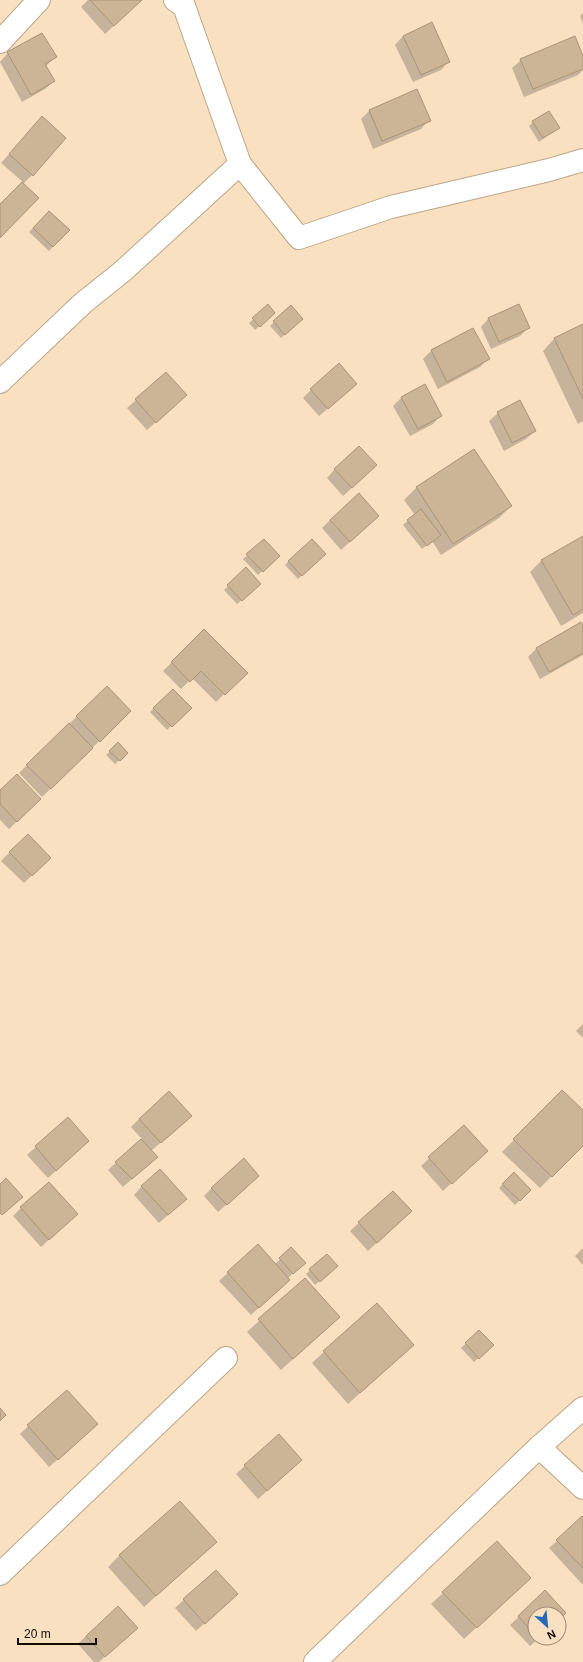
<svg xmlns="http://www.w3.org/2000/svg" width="583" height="1662" font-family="Arial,sans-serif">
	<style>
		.shadow { fill: #0003 }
		.building { fill: #ccb596; stroke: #aa9476 }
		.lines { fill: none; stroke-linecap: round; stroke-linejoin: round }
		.street-casing { stroke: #bca687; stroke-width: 24 }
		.street { stroke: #fff; stroke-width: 22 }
	</style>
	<rect width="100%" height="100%" fill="#f8e0c0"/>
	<g class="shadow">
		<polygon points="88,0 141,0 105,34 81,7"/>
		<polygon points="583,13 583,24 580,16"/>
		<polygon points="403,36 449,61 441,70 413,82 395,45"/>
		<polygon points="8,53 55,57 45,67 54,81 45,89 22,102 0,62"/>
		<polygon points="583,59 583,70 578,75 524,97 512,68 521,60"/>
		<polygon points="369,111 429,120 421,129 373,149 361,119"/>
		<polygon points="42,118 32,175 23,184 0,237 0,205 23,182 1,163"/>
		<polygon points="533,122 558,128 539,142 529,126"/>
		<polygon points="49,212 68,230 49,251 29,232"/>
		<polygon points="268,306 274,313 255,330 249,323"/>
		<polygon points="291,306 298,323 281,338 270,326"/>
		<polygon points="489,318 529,327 520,336 491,349 481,327"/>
		<polygon points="583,325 583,421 578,424 543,351 554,339"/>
		<polygon points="473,330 488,359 480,367 438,389 423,359 431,351"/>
		<polygon points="166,373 177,403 147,430 127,408"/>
		<polygon points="424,386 441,415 433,424 410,436 393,406 401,398"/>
		<polygon points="311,390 347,392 319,416 303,398"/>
		<polygon points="498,413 535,431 526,439 504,451 489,421"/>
		<polygon points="474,450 511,506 499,518 441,555 432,541 422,549 403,525 415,515 404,500 416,488"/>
		<polygon points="335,469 368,473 343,496 327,478"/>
		<polygon points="330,520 370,524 341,550 322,528"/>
		<polygon points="583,537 583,613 561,626 530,572 542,560"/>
		<polygon points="264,540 278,556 258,575 243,559"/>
		<polygon points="321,558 298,579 285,565 289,561"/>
		<polygon points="228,586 256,588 237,604 224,590"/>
		<polygon points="581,624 583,627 583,655 540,679 528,657 536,649"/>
		<polygon points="204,631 246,673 216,702 192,678 181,689 163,671"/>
		<polygon points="107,687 130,711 42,797 19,773"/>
		<polygon points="173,690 190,708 167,730 150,712"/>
		<polygon points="118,744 127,753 115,764 106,755"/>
		<polygon points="0,792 40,799 9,829 0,820"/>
		<polygon points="10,852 50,858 24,883 1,861"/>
		<polygon points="583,1024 583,1038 576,1031"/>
		<polygon points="562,1092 583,1112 583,1144 540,1188 502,1152"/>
		<polygon points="68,1118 80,1149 48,1178 27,1155"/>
		<polygon points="139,1119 182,1124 151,1151 148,1165 123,1187 108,1170 142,1139 131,1127"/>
		<polygon points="464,1126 487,1151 443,1191 421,1166"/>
		<polygon points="514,1173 530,1190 515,1205 499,1188"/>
		<polygon points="250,1184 218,1212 204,1196 212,1188"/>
		<polygon points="142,1186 177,1207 159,1223 134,1195"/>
		<polygon points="393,1192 411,1211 368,1251 350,1231"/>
		<polygon points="21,1208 68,1222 41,1247 13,1216"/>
		<polygon points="258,1245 275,1264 291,1249 300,1267 288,1278 281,1288 251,1315 219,1281"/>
		<polygon points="583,1248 583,1265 575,1256"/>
		<polygon points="327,1255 332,1270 315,1285 306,1274"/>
		<polygon points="305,1279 339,1317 281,1370 247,1332"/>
		<polygon points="376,1304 401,1356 348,1404 312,1363"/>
		<polygon points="479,1331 488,1349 474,1362 461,1348"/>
		<polygon points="66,1391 88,1432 49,1467 20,1434"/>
		<polygon points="279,1435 293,1468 258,1499 236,1474"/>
		<polygon points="583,1518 583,1584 582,1584 549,1548"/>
		<polygon points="204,1553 144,1607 108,1567 120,1555"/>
		<polygon points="215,1571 228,1602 196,1631 175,1608"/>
		<polygon points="518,1589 464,1639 431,1604 443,1593"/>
		<polygon points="545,1592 565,1613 559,1619 559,1614 535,1614 535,1638 539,1638 530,1646 510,1625"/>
		<polygon points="86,1636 128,1636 99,1662 94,1662 78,1644"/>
	</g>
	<g class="building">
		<polygon points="90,0 142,0 114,26"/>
		<polygon points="432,22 450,62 421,75 403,36"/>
		<polygon points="42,33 57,57 45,64 55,81 31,95 7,52"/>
		<polygon points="575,36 583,56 583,69 533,89 520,59"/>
		<polygon points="417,89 431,121 382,141 369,110"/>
		<polygon points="549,111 560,128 543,138 532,121"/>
		<polygon points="42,116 66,138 33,176 9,154"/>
		<polygon points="22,182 39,198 0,238 0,204"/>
		<polygon points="49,211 70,230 53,247 33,228"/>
		<polygon points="268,304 275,313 260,327 252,318"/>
		<polygon points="519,304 530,328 499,342 488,318"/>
		<polygon points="291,305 303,319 285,335 273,321"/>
		<polygon points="583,324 583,399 554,338"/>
		<polygon points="473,328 490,359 447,382 431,350"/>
		<polygon points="339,363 357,384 328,409 310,389"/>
		<polygon points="166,372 187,395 156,423 135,399"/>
		<polygon points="425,384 442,416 418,429 401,397"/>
		<polygon points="520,400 536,431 512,443 497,412"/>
		<polygon points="359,446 377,465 352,488 334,469"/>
		<polygon points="474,449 512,506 453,544 416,487"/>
		<polygon points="359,493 379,516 350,542 330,520"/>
		<polygon points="421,509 441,535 427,546 407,520"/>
		<polygon points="583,536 583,609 573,615 541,560"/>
		<polygon points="264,539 280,556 263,572 246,554"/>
		<polygon points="312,539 326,554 302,576 288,561"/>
		<polygon points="246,567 261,584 242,601 227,585"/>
		<polygon points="581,622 583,625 583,653 549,672 536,648"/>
		<polygon points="204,629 248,673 225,695 201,671 190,682 171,662"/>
		<polygon points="107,686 131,711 100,742 76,716"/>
		<polygon points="173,689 192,708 172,727 153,708"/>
		<polygon points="69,723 93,748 51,789 26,765"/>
		<polygon points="118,742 128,753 120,761 109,751"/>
		<polygon points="17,774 41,799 17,822 0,804 0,790"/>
		<polygon points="28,834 51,858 32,876 9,852"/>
		<polygon points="562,1090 583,1110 583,1146 552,1177 513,1139"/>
		<polygon points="169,1091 192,1116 161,1143 139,1119"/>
		<polygon points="68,1117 89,1141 56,1171 35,1146"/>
		<polygon points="464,1125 488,1151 452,1184 428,1157"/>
		<polygon points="141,1139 158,1157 132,1179 115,1162"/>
		<polygon points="244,1158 259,1176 227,1205 211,1188"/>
		<polygon points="160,1169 187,1199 168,1215 141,1186"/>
		<polygon points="514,1172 531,1190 520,1201 502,1184"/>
		<polygon points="6,1178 23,1197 2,1215 0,1213 0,1184"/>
		<polygon points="49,1182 78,1214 49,1240 20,1207"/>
		<polygon points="393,1191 412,1211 377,1243 358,1222"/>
		<polygon points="258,1244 290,1280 259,1308 227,1272"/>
		<polygon points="291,1247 306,1263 293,1274 279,1258"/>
		<polygon points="327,1254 338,1266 320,1282 309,1269"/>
		<polygon points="305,1278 340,1317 293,1359 258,1319"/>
		<polygon points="377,1303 414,1345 360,1393 323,1351"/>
		<polygon points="479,1330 494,1345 479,1359 465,1343"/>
		<polygon points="67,1390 98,1424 58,1460 27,1425"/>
		<polygon points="0,1408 6,1415 0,1421"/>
		<polygon points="279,1434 302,1460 267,1491 244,1465"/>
		<polygon points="180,1501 217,1542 156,1596 119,1555"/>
		<polygon points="582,1516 583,1517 583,1568 556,1540"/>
		<polygon points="497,1541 531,1578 477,1628 442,1592"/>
		<polygon points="216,1570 238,1594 205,1624 183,1599"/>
		<polygon points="545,1590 566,1613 559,1620 559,1614 535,1614 535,1635 518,1616"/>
		<polygon points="118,1606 138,1628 105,1657 86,1636"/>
	</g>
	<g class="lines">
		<g class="street-casing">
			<g id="street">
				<polyline points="175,0 184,6 240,164 299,238 391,207 549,170 583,160"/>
				<polyline points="0,42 39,0"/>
				<polyline points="0,382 83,303 123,271 240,164"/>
				<polyline points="539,1447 583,1488"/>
				<polyline points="0,1574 226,1358"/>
				<polyline points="315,1662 539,1447 583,1408"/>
			</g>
		</g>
		<use href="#street" class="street"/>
	</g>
	<g transform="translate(547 1626) rotate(153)"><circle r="19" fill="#f8e0c0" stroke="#9d8b74"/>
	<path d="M0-3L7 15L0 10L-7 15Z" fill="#2668b9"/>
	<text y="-6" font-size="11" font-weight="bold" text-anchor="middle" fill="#140c03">N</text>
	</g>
	<path d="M18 1638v6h78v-6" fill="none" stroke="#140c03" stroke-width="2"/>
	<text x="24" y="1638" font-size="12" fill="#140c03" stroke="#f8e0c0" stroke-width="3" paint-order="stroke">20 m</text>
</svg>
